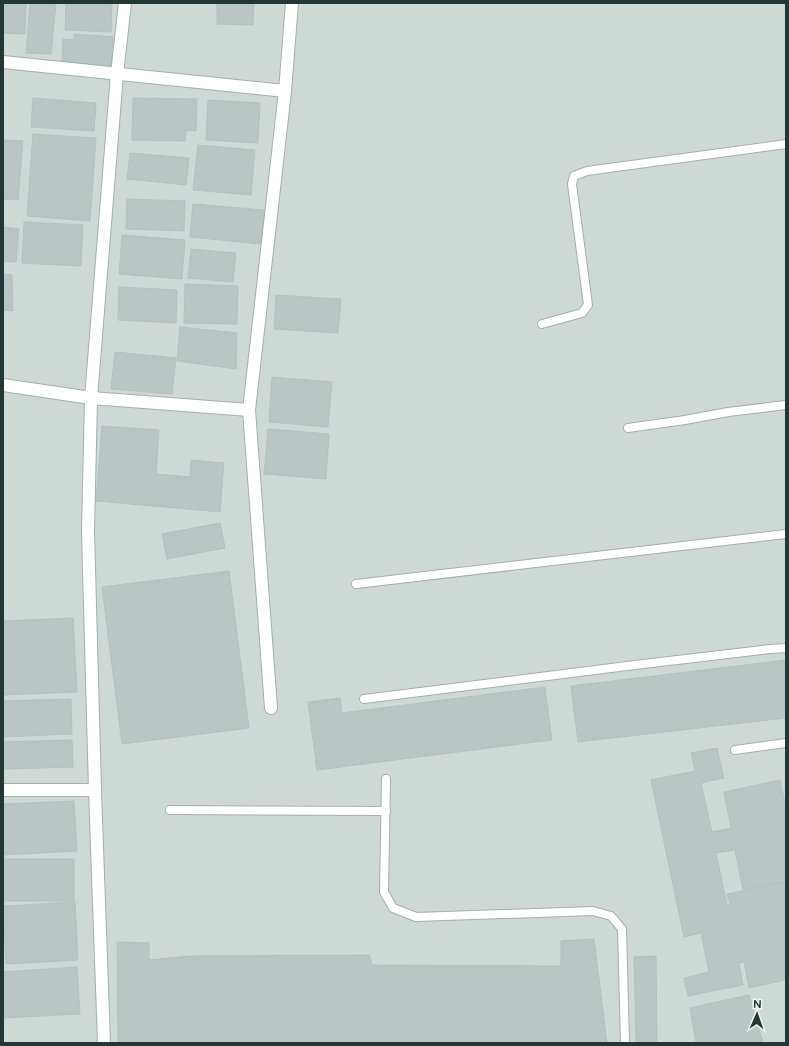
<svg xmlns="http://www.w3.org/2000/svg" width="789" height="1046" font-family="Figtree,sans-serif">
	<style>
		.built { fill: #ced9d6 }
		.building { fill: #b9c6c3; stroke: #b3c2bf }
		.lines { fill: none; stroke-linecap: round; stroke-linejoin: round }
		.lane-casing { stroke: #a4b0ae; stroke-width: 10 }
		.street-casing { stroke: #a4b0ae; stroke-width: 14 }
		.lane { stroke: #fff; stroke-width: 8 }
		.street { stroke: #fff; stroke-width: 12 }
	</style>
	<rect width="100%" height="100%" fill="#e0e9e7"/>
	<rect class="built" x="3" y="3" width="783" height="1040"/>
	<g class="building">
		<polygon points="3,3 26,3 25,34 3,33"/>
		<polygon points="30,3 56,3 51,54 26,53"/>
		<polygon points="66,3 112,3 111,32 65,30"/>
		<polygon points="217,3 254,3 253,25 217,24"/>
		<polygon points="74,34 113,37 111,66 62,62 63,39 74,40"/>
		<polygon points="33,98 96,103 94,131 31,127"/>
		<polygon points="133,98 197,99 196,131 186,130 185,141 132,140"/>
		<polygon points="208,100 260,103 258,143 206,140"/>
		<polygon points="33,134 96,138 90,221 27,216"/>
		<polygon points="3,140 23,141 18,200 3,199"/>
		<polygon points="198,145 255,150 251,195 193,190"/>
		<polygon points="130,153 189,158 186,185 127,179"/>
		<polygon points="127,199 185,201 184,231 126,229"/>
		<polygon points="193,204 264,210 261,244 190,237"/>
		<polygon points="24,222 83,225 81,266 22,263"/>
		<polygon points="3,227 19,229 16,262 3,261"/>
		<polygon points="122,235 185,240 182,279 119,274"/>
		<polygon points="191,249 236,253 233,282 188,278"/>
		<polygon points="3,274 12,275 13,311 3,310"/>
		<polygon points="185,284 238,286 237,324 184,323"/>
		<polygon points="119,287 177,290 176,323 118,320"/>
		<polygon points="276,295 341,299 338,333 274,329"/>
		<polygon points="180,327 237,333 236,369 177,361"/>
		<polygon points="115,352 176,358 172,394 111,389"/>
		<polygon points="272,377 332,382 328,427 269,422"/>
		<polygon points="102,426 159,430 156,474 190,477 191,460 224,463 220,512 96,501"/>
		<polygon points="268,429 329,434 326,479 264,474"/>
		<polygon points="220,523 225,548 167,559 162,534"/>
		<polygon points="229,571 249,728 122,744 102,587"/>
		<polygon points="73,618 77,692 3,695 3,621"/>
		<polygon points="786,660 786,718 578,742 571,686"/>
		<polygon points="545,687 552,740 317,770 308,702 340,698 342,713"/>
		<polygon points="71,699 72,734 3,737 3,701"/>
		<polygon points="72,740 73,767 3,769 3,742"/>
		<polygon points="717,748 724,778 701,783 712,832 731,828 724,792 780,780 786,808 786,882 743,890 735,850 716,853 727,905 730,904 727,894 786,882 786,980 749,988 744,962 739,963 743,985 688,996 684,978 709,972 701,933 684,937 651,780 695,771 691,753"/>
		<polygon points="74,801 77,851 3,855 3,804"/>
		<rect x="3" y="859" width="71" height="42"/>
		<polygon points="75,902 78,960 6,964 3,906"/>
		<polygon points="594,939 607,1043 118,1043 117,942 149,943 149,960 190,956 369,955 372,965 561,966 561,941"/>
		<polygon points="656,956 657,1043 636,1043 634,957"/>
		<polygon points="77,967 80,1014 3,1018 3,972"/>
		<polygon points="749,995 763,1043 696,1043 690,1008"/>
	</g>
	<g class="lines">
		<g class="lane-casing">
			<g id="lane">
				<polyline points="542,324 582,313 588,305 572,184 574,176 587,171 786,144"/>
				<polyline points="628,428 685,420 728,412 786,405"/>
				<polyline points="356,584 786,534"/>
				<polyline points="364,699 635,665 770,649 786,648"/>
				<polyline points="735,750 786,743"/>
				<polyline points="386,779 384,892 393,908 416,917 593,911 611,916 622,929 625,1043"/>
				<polyline points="170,810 386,811"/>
			</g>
		</g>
		<g class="street-casing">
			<g id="street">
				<polyline points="3,62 285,91"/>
				<polyline points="3,385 91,398 249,410"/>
				<polyline points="271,708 249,410 285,91 292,3"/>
				<polyline points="3,790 95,790"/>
				<polyline points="104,1043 95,790 88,532 91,398 117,74 125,3"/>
			</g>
		</g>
		<use href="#lane" class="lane"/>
		<use href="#street" class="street"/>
	</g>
	<rect width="789" height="1046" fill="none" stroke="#233736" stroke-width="8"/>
	<g transform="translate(757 1014) rotate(2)" stroke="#f0f6f4" stroke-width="3" paint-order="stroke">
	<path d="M0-3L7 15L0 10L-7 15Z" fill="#233736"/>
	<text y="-6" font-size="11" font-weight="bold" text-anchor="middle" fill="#233736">N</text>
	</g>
</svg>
